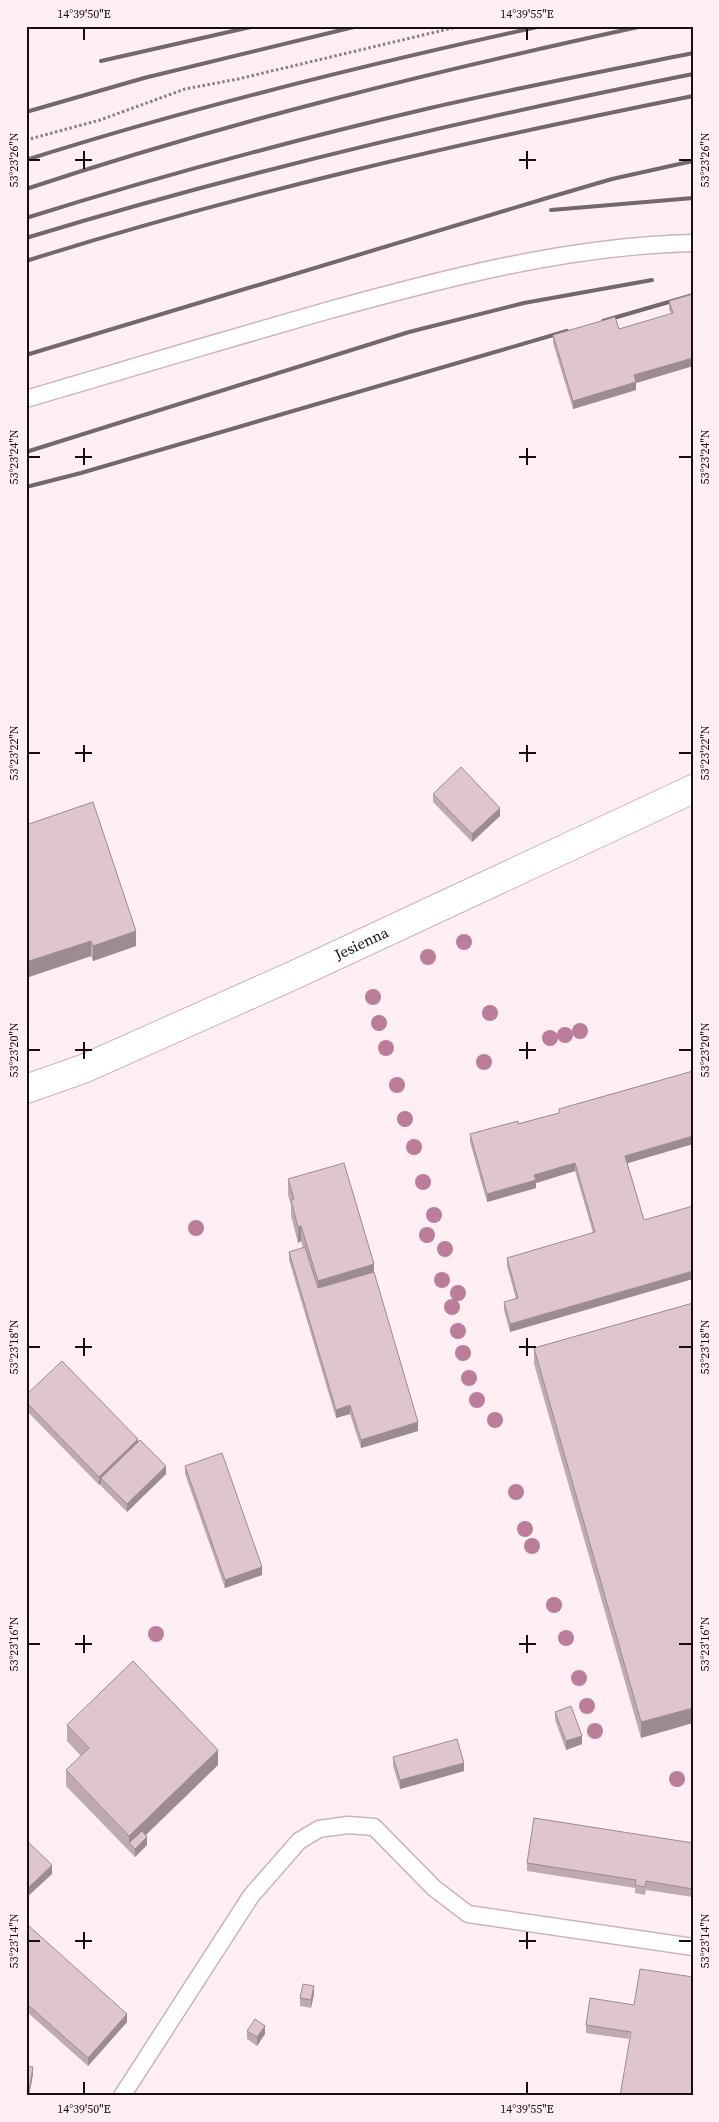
<svg xmlns="http://www.w3.org/2000/svg" width="719" height="2122" font-family="'Source Serif 4',serif">
	<style>
		.lines { fill: none; stroke-linecap: round; stroke-linejoin: round }
		.service-casing { stroke: #cdb4bc; stroke-width: 19 }
		.minor-casing { stroke: #cdb4bc; stroke-width: 30 }
		.path { stroke: #8c7f83; stroke-width: 3; stroke-dasharray: 2.5 2.5; stroke-linecap: butt }
		.service { stroke: #fff; stroke-width: 16 }
		.minor { stroke: #fff; stroke-width: 28 }
		.rail { stroke: #73686b; stroke-width: 4 }
		.tree { fill: #bb7d99 }
		.wall { fill: #c0aab1 }
		.shaded-wall { fill: #9c8b90 }
		.building { fill: #dfc6ce; stroke: #9c8b90 }
		.ticks { fill: none; stroke: #170e11; stroke-width: 2 }
		.labels { text-anchor: middle; stroke-width: 4; stroke-linejoin: round; paint-order: stroke }
		.street-label { font-size: 15px; fill: #170e11; stroke: #ffeff4 }
		.neatline { fill: none; stroke: #170e11; stroke-width: 2 }
		.ticks-label { font-size: 12px; text-anchor: middle; fill: #170e11 }
	</style>
	<rect width="100%" height="100%" fill="#ffeff4"/>
	<g class="lines">
		<g class="service-casing">
			<g id="service">
				<path d="M26,399c98,-29 195,-58 293,-86 122,-34 247,-67 374,-70"/>
				<polyline points="122,2096 251,1896 299,1841 319,1829 348,1825 374,1827 434,1888 468,1914 693,1947"/>
			</g>
		</g>
		<g class="minor-casing">
			<g id="minor">
				<path id="s1" d="M26,1089l57,-20 209,-93 401,-187"/>
			</g>
		</g>
		<polyline class="path" points="26,140 100,120 185,89 238,79 461,26"/>
		<use href="#service" class="service"/>
		<use href="#minor" class="minor"/>
		<g class="rail">
			<polyline points="101,61 255,26"/>
			<polyline points="26,112 144,78 358,26"/>
			<path d="M26,160c170,-54 342,-96 516,-134"/>
			<path d="M26,189c202,-67 409,-118 617,-163"/>
			<polyline points="551,210 693,198"/>
			<path d="M26,218c134,-42 268,-78 404,-110 87,-20 175,-37 263,-55"/>
			<path d="M26,238c220,-67 442,-119 667,-164"/>
			<path d="M26,261c219,-69 442,-120 667,-165"/>
			<polyline points="603,321 693,295"/>
			<polyline points="26,355 547,198 612,179 693,161"/>
			<polyline points="26,452 409,332 524,303 652,280"/>
			<polyline points="26,487 81,473 567,331"/>
		</g>
	</g>
	<g class="tree">
		<circle cx="464" cy="942" r="8"/>
		<circle cx="428" cy="957" r="8"/>
		<circle cx="373" cy="997" r="8"/>
		<circle cx="490" cy="1013" r="8"/>
		<circle cx="379" cy="1023" r="8"/>
		<circle cx="580" cy="1031" r="8"/>
		<circle cx="565" cy="1035" r="8"/>
		<circle cx="550" cy="1038" r="8"/>
		<circle cx="386" cy="1048" r="8"/>
		<circle cx="484" cy="1062" r="8"/>
		<circle cx="397" cy="1085" r="8"/>
		<circle cx="405" cy="1119" r="8"/>
		<circle cx="414" cy="1147" r="8"/>
		<circle cx="423" cy="1182" r="8"/>
		<circle cx="434" cy="1215" r="8"/>
		<circle cx="196" cy="1228" r="8"/>
		<circle cx="427" cy="1235" r="8"/>
		<circle cx="445" cy="1249" r="8"/>
		<circle cx="442" cy="1280" r="8"/>
		<circle cx="458" cy="1293" r="8"/>
		<circle cx="452" cy="1307" r="8"/>
		<circle cx="458" cy="1331" r="8"/>
		<circle cx="463" cy="1353" r="8"/>
		<circle cx="469" cy="1378" r="8"/>
		<circle cx="477" cy="1400" r="8"/>
		<circle cx="495" cy="1420" r="8"/>
		<circle cx="516" cy="1492" r="8"/>
		<circle cx="525" cy="1529" r="8"/>
		<circle cx="532" cy="1546" r="8"/>
		<circle cx="554" cy="1605" r="8"/>
		<circle cx="156" cy="1634" r="8"/>
		<circle cx="566" cy="1638" r="8"/>
		<circle cx="579" cy="1678" r="8"/>
		<circle cx="587" cy="1706" r="8"/>
		<circle cx="595" cy="1731" r="8"/>
		<circle cx="677" cy="1779" r="8"/>
	</g>
	<g class="wall">
		<polygon points="693,294 693,366 636,383 636,390 573,409 553,343 553,335 619,329 671,314 669,309 669,301"/>
		<polygon points="433,794 500,816 472,842 433,802"/>
		<polygon points="26,825 136,946 93,961 91,956 26,978"/>
		<polygon points="693,1071 693,1144 627,1163 644,1220 510,1332 504,1310 504,1302 516,1299 507,1266 507,1258 593,1233 575,1171 536,1183 536,1188 487,1202 470,1142 470,1134 518,1124 559,1113 559,1109"/>
		<polygon points="288,1179 374,1272 418,1431 361,1448 350,1414 336,1418 289,1260 289,1252 303,1248 301,1241 298,1243 291,1216 291,1205 288,1195"/>
		<polygon points="693,1303 641,1738 534,1364 534,1348"/>
		<polygon points="26,1395 138,1441 166,1474 127,1512 101,1486 101,1484 99,1485 26,1410"/>
		<polygon points="185,1466 262,1575 225,1588 185,1474"/>
		<polygon points="555,1712 582,1744 566,1750 555,1720"/>
		<polygon points="67,1725 218,1765 146,1835 147,1845 135,1857 66,1786 66,1770 81,1756 67,1741"/>
		<polygon points="393,1757 464,1771 400,1789 393,1766"/>
		<polygon points="693,1843 693,1897 646,1890 645,1895 635,1893 635,1888 527,1871 527,1863"/>
		<polygon points="26,1929 127,2022 88,2066 26,2011"/>
		<polygon points="314,1994 311,2008 300,2006 300,1998"/>
		<polygon points="634,2005 629,2039 586,2033 586,2025"/>
		<polygon points="247,2031 265,2034 257,2046 247,2039"/>
	</g>
	<g class="shaded-wall">
		<polygon points="693,358 693,366 636,383 636,390 573,409 573,401 634,375"/>
		<polygon points="500,808 500,816 472,842 472,834"/>
		<polygon points="136,931 136,946 93,961 93,946"/>
		<polygon points="91,941 91,956 26,978 26,962"/>
		<polygon points="693,1136 693,1144 625,1164 625,1156"/>
		<polygon points="575,1163 575,1171 536,1183 536,1188 487,1202 487,1194 534,1175"/>
		<polygon points="301,1226 301,1241 298,1243 298,1227"/>
		<polygon points="374,1264 374,1280 318,1296 318,1281"/>
		<polygon points="693,1271 693,1279 510,1332 510,1324"/>
		<polygon points="350,1405 350,1414 336,1418 336,1410"/>
		<polygon points="418,1422 418,1431 361,1448 361,1440"/>
		<polygon points="138,1439 138,1447 101,1478 101,1484 99,1485 99,1477"/>
		<polygon points="166,1466 166,1474 127,1512 127,1504"/>
		<polygon points="262,1567 262,1575 225,1588 225,1580"/>
		<polygon points="693,1708 693,1723 641,1738 641,1722"/>
		<polygon points="582,1736 582,1744 566,1750 566,1741"/>
		<polygon points="218,1750 218,1765 133,1847 129,1843 129,1836"/>
		<polygon points="464,1763 464,1771 400,1789 400,1780"/>
		<polygon points="147,1837 147,1845 135,1857 135,1849"/>
		<polygon points="52,1865 52,1874 26,1898 26,1890"/>
		<polygon points="314,1986 314,1994 311,2008 311,2000"/>
		<polygon points="127,2014 127,2022 88,2066 88,2058"/>
		<polygon points="265,2026 265,2034 257,2046 257,2037"/>
		<polygon points="33,2067 33,2075 29,2096 28,2096"/>
	</g>
	<g class="building">
		<polygon points="693,294 693,358 634,375 636,382 573,401 553,335 615,317 619,329 673,313 669,301"/>
		<polygon points="461,767 500,808 472,834 433,794"/>
		<polygon points="93,802 136,931 93,946 91,941 26,962 26,825"/>
		<polygon points="693,1071 693,1136 625,1156 644,1220 693,1206 693,1271 510,1324 504,1302 518,1298 507,1258 595,1232 575,1163 534,1175 536,1180 487,1194 470,1134 518,1121 518,1124 559,1113 559,1109"/>
		<polygon points="344,1163 374,1264 318,1281 301,1226 298,1227 291,1200 294,1199 288,1179"/>
		<polygon points="305,1247 318,1288 374,1272 418,1422 361,1440 350,1405 336,1410 289,1252"/>
		<polygon points="693,1303 693,1708 641,1722 534,1348"/>
		<polygon points="62,1361 138,1439 99,1477 26,1402 26,1395"/>
		<polygon points="140,1440 166,1466 127,1504 101,1478"/>
		<polygon points="222,1453 262,1567 225,1580 185,1466"/>
		<polygon points="133,1661 218,1750 129,1836 66,1770 89,1748 67,1725"/>
		<polygon points="571,1706 582,1736 566,1741 555,1712"/>
		<polygon points="457,1739 464,1763 400,1780 393,1757"/>
		<polygon points="534,1818 693,1843 693,1889 646,1881 645,1887 635,1885 636,1880 527,1863"/>
		<polygon points="142,1831 147,1837 135,1849 129,1843"/>
		<polygon points="26,1840 52,1865 26,1890"/>
		<polygon points="29,1926 127,2014 88,2058 26,2003 26,1929"/>
		<polygon points="640,1969 693,1977 693,2096 620,2096 631,2032 586,2025 590,1998 634,2005"/>
		<polygon points="303,1984 314,1986 311,2000 300,1998"/>
		<polygon points="255,2019 265,2026 257,2037 247,2031"/>
		<polygon points="26,2066 33,2067 28,2096 26,2096"/>
	</g>
	<path class="ticks" d="M84,28v12M527,28v12M84,151v18M527,151v18M28,160h12M75,160h17M519,160h17M679,160h13M84,448v17M527,448v17M28,457h12M75,457h17M519,457h17M679,457h13M84,745v17M527,745v17M28,753h12M75,753h17M519,753h17M679,753h13M84,1042v17M527,1042v17M28,1050h12M75,1050h17M519,1050h17M679,1050h13M84,1338v18M527,1338v18M28,1347h12M75,1347h17M519,1347h17M679,1347h13M84,1635v18M527,1635v18M28,1644h12M75,1644h17M519,1644h17M679,1644h13M84,1932v17M527,1932v17M28,1941h12M75,1941h17M519,1941h17M679,1941h13M84,2082v12M527,2082v12"/>
	<g class="labels">
		<g class="street-label">
			<text dy="5" stroke="none"><textPath href="#s1" startOffset="366">Jesienna</textPath></text>
		</g>
	</g>
	<rect width="719" height="2122" fill="none" stroke="#ffeff4" stroke-width="55"/>
	<rect x="28" y="28" width="664" height="2066" class="neatline"/>
	<g class="ticks-label">
		<text x="84" y="18">14°39'50"E</text>
		<text x="527" y="18">14°39'55"E</text>
		<text transform="translate(14 160) rotate(-90)" y="4">53°23'26"N</text>
		<text transform="translate(705 160) rotate(-90)" y="4">53°23'26"N</text>
		<text transform="translate(14 457) rotate(-90)" y="4">53°23'24"N</text>
		<text transform="translate(705 457) rotate(-90)" y="4">53°23'24"N</text>
		<text transform="translate(14 753) rotate(-90)" y="4">53°23'22"N</text>
		<text transform="translate(705 753) rotate(-90)" y="4">53°23'22"N</text>
		<text transform="translate(14 1050) rotate(-90)" y="4">53°23'20"N</text>
		<text transform="translate(705 1050) rotate(-90)" y="4">53°23'20"N</text>
		<text transform="translate(14 1347) rotate(-90)" y="4">53°23'18"N</text>
		<text transform="translate(705 1347) rotate(-90)" y="4">53°23'18"N</text>
		<text transform="translate(14 1644) rotate(-90)" y="4">53°23'16"N</text>
		<text transform="translate(705 1644) rotate(-90)" y="4">53°23'16"N</text>
		<text transform="translate(14 1941) rotate(-90)" y="4">53°23'14"N</text>
		<text transform="translate(705 1941) rotate(-90)" y="4">53°23'14"N</text>
		<text x="84" y="2113">14°39'50"E</text>
		<text x="527" y="2113">14°39'55"E</text>
	</g>
</svg>
